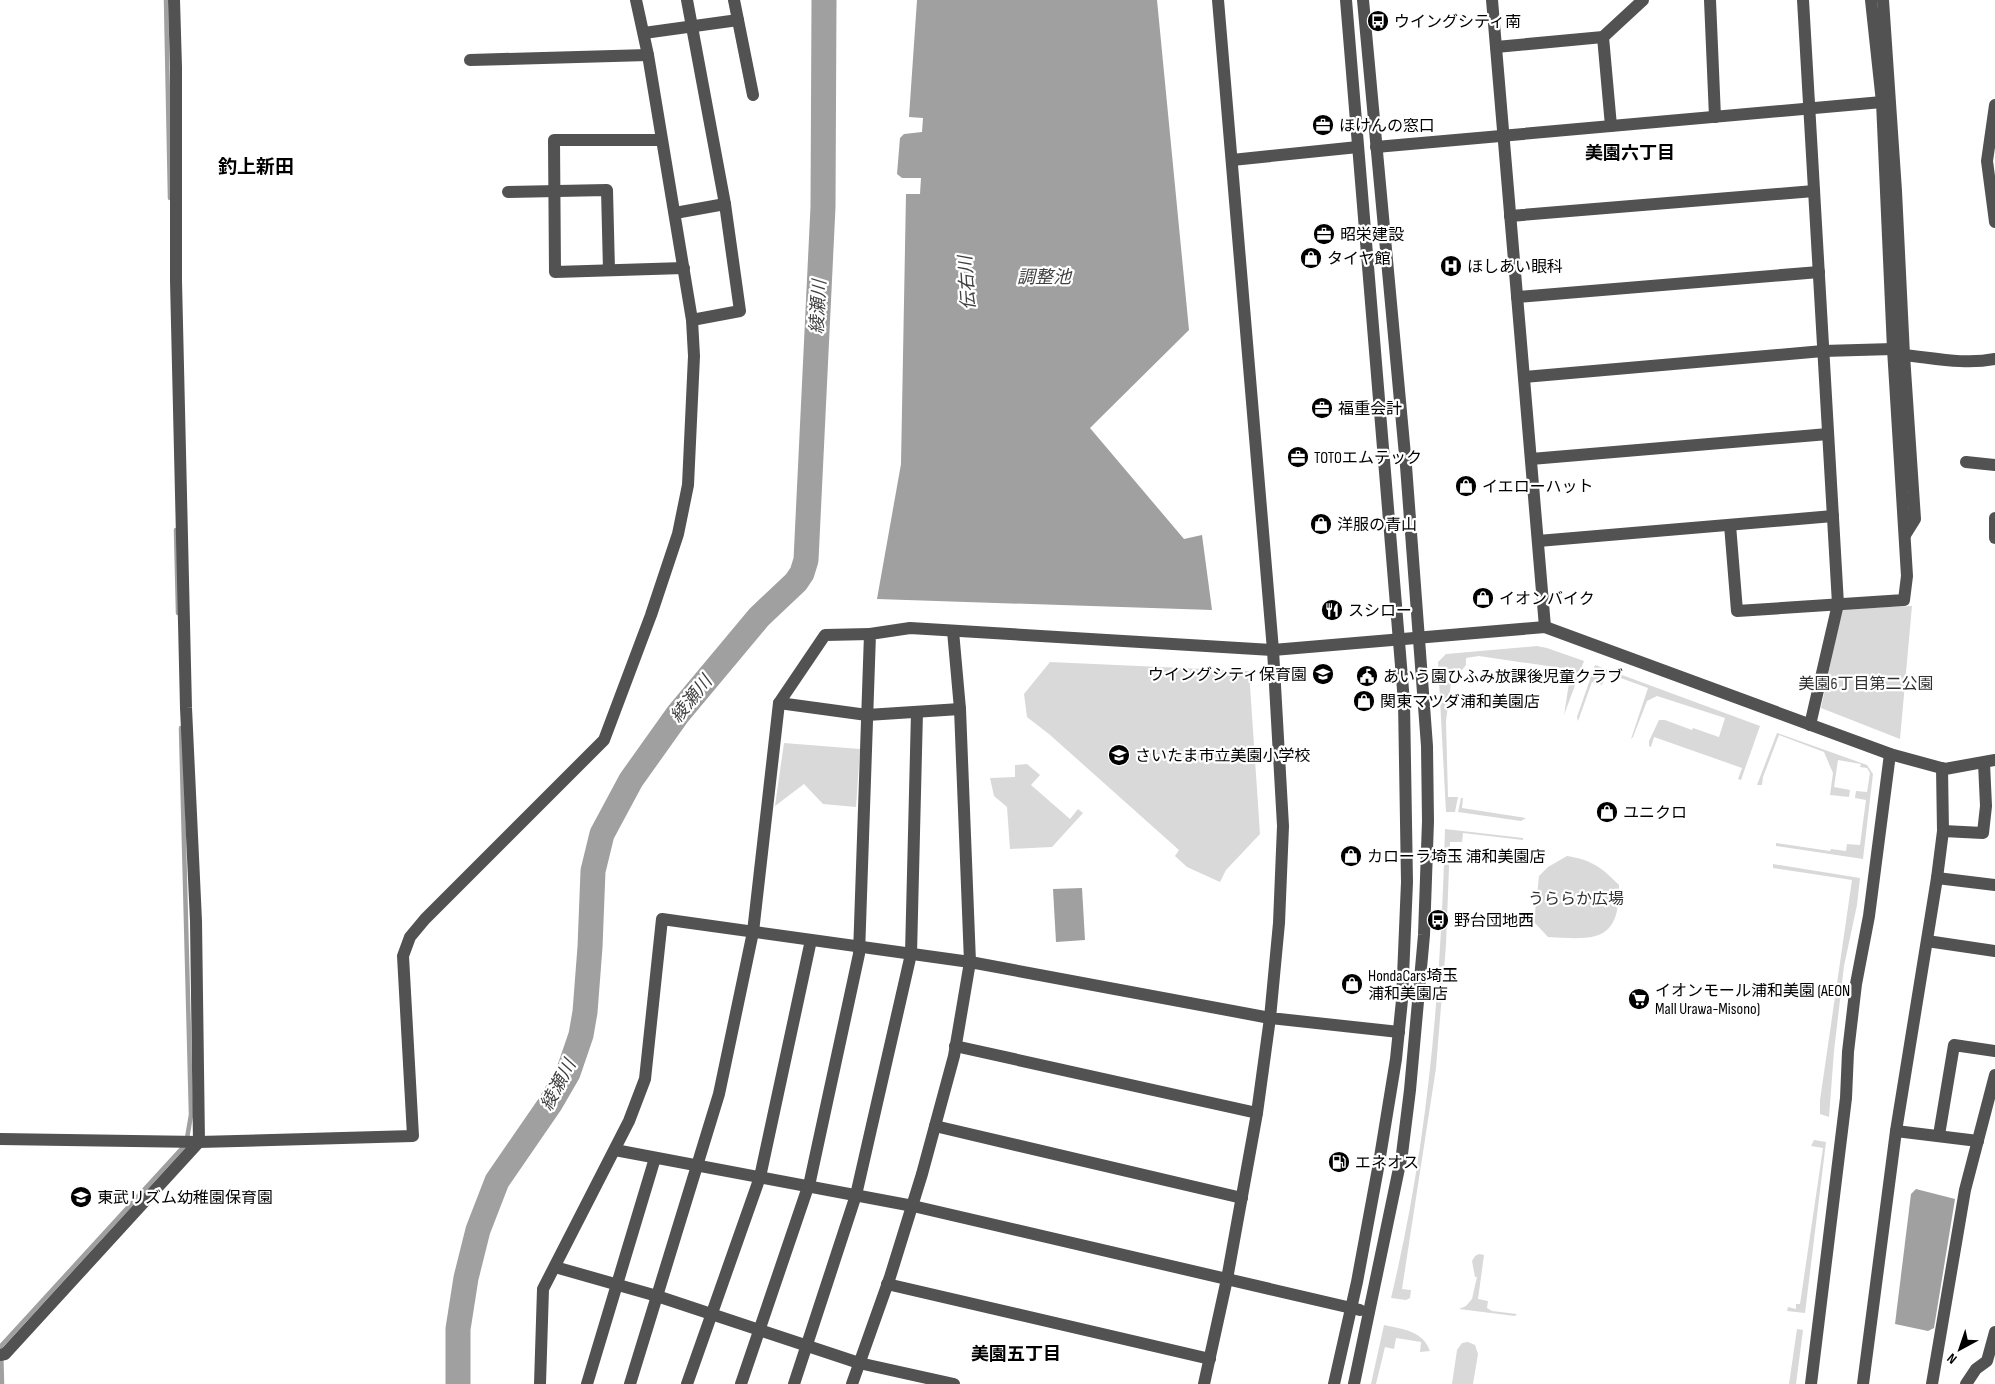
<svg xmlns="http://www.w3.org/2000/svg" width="1995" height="1384" font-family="'Sofia Sans Condensed','Noto Sans JP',sans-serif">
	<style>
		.green { fill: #d9d9d9 }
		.water { fill: #a0a0a0 }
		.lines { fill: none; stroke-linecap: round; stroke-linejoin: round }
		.stream { stroke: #a0a0a0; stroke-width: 4.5 }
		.river { stroke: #a0a0a0; stroke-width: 25 }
		.minor { stroke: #525252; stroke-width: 12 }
		.labels { text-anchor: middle; stroke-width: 4.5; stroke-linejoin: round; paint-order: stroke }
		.poi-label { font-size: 16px; fill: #000; stroke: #fff; text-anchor: start }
		.park-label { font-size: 16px; fill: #303030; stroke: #fff }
		.neighbourhood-label { font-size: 18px; font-weight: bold; fill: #000; stroke: #fff }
		.water-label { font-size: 18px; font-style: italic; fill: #414141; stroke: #fff }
		.quarter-label { font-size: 19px; font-weight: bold; fill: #000; stroke: #fff }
	</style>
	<rect width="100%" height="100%" fill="#fff"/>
	<g class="green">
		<polygon points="1912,606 1900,739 1821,708 1842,609"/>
		<polygon points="1537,646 1547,648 1584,661 1564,715 1569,683 1559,681 1561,668 1479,656 1466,658 1466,665 1462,670 1453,669 1446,721 1448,797 1458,797 1455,812 1446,812 1438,662 1446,654"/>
		<polygon points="1050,662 1249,671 1260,834 1226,870 1220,882 1187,867 1175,856 1179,850 1049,734 1027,717 1024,694"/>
		<polygon points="1595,665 1760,726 1741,780 1738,779 1742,768 1654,737 1651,747 1649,746 1649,741 1659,720 1665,720 1692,730 1693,728 1719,737 1725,718 1657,696 1647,701 1633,737 1631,739 1648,688 1607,673 1602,685 1592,682 1578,721 1577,717"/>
		<polygon points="1777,733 1867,765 1873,774 1863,859 1776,846 1776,843 1830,851 1831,849 1846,851 1847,844 1860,845 1866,800 1855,798 1856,791 1867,792 1870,773 1867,768 1860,767 1861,764 1838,760 1834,787 1850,790 1849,797 1830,795 1833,773 1824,752 1779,735 1763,777 1762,785 1757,785"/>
		<polygon points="784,743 860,749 856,807 823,804 804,784 775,806"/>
		<polygon points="1027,764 1040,775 1031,785 1070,819 1078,809 1083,813 1052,847 1010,849 1007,807 994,796 990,778 1015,777 1015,765"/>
		<polygon points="1461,798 1463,798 1462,808 1526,818 1521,821 1458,812"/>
		<path d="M1445,829l78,9v2l-60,-7 -1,9h-12l-4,103 -10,123 -34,221 9,1 -1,8 -4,2 -15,-2c37,-154 50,-311 54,-469z"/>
		<path d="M1567,856c25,4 34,11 52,29 1,57 -23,55 -71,52l-14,-15 5,-46 9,-9z"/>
		<polygon points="1773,864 1860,878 1857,905 1844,966 1834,1051 1829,1117 1820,1114 1820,1100 1852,880 1773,868"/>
		<polygon points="1814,1140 1826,1142 1805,1313 1787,1311 1788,1307 1796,1309 1796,1304 1800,1304 1823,1148 1811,1146"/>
		<polygon points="1479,1254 1484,1255 1478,1299 1488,1301 1487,1308 1492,1311 1517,1314 1515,1316 1459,1309 1466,1306 1472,1299 1477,1277 1475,1277 1472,1261 1475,1256"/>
		<path d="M1384,1325c19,4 39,6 46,26l-10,1 1,-10 -25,-4 -2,11 -9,-2 -9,37h-5z"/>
		<polygon points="1797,1329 1803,1330 1796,1384 1789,1384"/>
		<polygon points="1468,1342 1475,1345 1478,1354 1473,1384 1452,1384 1457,1350 1462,1343"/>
	</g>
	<g class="water">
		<polygon points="917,0 1157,0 1189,330 1090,428 1184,539 1202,535 1212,610 877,599 901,464 906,194 920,194 921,178 902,178 897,174 900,138 904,134 922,132 923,118 909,117"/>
		<polygon points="1082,888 1085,940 1056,942 1053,889"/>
		<polygon points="1916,1189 1955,1199 1934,1328 1928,1331 1895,1324 1911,1194"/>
	</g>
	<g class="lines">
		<g class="stream">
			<polyline points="166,0 170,198"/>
			<polyline points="176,530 178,613"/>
			<polyline points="2,1384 1,1346 186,1144 191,1115 181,728"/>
		</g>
		<polyline class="river" points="458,1384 458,1329 466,1278 478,1230 497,1181 550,1104 568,1073 581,1035 585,1012 590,947 593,871 602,834 631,780 678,714 759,617 796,582 802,573 806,560 823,207 824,0"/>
		<g class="minor">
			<polyline points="687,0 725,204 740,311 692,320"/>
			<polyline points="734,0 753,95"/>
			<polyline points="1492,0 1545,627"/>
			<polyline points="1710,0 1715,117"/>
			<polyline points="1803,0 1838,604 1810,725"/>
			<polyline points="1883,0 1896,191 1904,355 1915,519 1905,535"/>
			<polyline points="644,33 738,20"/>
			<polyline points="1603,37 1611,126"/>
			<polyline points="1496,47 1603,37 1643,0"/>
			<polyline points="470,60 648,55"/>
			<polyline points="1995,105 1987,161 1995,222"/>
			<polyline points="661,140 554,140 555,272 684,268"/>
			<polyline points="1376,147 1882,102"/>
			<polyline points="1232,160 1358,147"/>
			<polyline points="508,192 607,190 609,270"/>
			<polyline points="675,213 725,204"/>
			<polyline points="1510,216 1814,191"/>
			<polyline points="1517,297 1819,272"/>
			<path d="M1904,355c30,3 61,10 91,4"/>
			<polyline points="1524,377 1823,351 1893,349"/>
			<polyline points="1531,459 1828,434"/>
			<polyline points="1966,462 1995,465"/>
			<polyline points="1995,518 1995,538"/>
			<polyline points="1730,525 1737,611 1904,600 1907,576 1893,349 1882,102 1871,0"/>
			<polyline points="1538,541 1833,516"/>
			<polyline points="779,703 867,715 960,709"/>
			<polyline points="1943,831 1983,833 1986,806 1984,763"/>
			<polyline points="1937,878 1995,885"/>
			<polyline points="1927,941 1995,951"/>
			<polyline points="955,1046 1257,1113"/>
			<polyline points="935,1126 1242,1198"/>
			<polyline points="1896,1131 1978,1141"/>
			<polyline points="1939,1135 1954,1045 1995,1051"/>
			<polyline points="0,1139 199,1142 413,1136 403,956 410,937 425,919 604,740 651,615 678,534 688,485 694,356 692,320 648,55 636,0"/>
			<polyline points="615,1150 913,1206 1360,1310"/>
			<polyline points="555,1267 657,1296 859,1363 954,1384"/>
			<polyline points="887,1284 1210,1359"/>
			<polyline points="0,1355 5,1354 199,1142 196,921 186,708 176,281 176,67 174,0"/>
			<polyline points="540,1384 543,1289 629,1121 645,1079 662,919 970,962 1270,1018 1399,1032"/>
			<polyline points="587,1384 655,1158"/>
			<polyline points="630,1384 719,1094 753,932 779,703 825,635 870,634"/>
			<polyline points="687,1384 760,1177 811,940"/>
			<polyline points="741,1384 810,1181 859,954 870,634 910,628 1273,650 1545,627 1890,754 1945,769 1995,760"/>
			<polyline points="794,1384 856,1195 911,954 917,712"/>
			<polyline points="852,1384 890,1277 922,1174 954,1056 970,962 960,709 953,631"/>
			<polyline points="1204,1384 1227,1279 1257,1113 1270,1018 1279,923 1283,826 1273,650 1218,0"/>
			<polyline points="1334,1384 1357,1282 1379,1163 1396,1059 1402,1000 1407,882 1404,702 1346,0"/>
			<polyline points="1354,1384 1402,1154 1410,1090 1424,935 1428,821 1427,746 1406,466 1363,0"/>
			<polyline points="1811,1384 1846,1098 1848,1052 1856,984 1869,916 1890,754"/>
			<polyline points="1863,1384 1896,1131 1937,878 1943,831 1942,768"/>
			<polyline points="1932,1384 1965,1190 1995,1075"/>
			<polyline points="1966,1384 1976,1369 1987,1361 1995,1332"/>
		</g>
	</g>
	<defs>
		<g id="bus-disc" transform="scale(1.125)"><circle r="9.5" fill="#000" stroke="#fff"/><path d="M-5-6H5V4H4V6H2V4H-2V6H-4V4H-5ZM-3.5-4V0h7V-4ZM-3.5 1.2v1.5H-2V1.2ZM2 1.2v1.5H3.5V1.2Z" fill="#fff"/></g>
		<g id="office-disc" transform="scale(1.125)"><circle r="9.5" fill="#000" stroke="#fff"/><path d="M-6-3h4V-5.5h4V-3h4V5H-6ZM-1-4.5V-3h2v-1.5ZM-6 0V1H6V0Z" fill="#fff"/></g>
		<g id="shop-disc" transform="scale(1.125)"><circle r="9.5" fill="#000" stroke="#fff"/><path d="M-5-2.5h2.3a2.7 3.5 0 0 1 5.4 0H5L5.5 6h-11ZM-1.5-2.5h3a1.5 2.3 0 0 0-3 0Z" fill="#fff"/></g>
		<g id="hospital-disc" transform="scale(1.125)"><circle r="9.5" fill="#000" stroke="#fff"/><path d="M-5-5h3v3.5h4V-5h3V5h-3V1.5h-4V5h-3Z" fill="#fff"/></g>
		<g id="restaurant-disc" transform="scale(1.125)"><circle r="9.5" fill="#000" stroke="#fff"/><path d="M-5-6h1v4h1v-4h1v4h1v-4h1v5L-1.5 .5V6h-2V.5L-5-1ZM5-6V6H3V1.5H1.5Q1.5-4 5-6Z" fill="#fff"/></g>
		<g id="school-disc" transform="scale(1.125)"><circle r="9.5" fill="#000" stroke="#fff"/><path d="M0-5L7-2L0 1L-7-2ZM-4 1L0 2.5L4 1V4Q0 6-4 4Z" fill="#fff"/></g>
		<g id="civic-disc" transform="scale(1.125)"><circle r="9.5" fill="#000" stroke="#fff"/><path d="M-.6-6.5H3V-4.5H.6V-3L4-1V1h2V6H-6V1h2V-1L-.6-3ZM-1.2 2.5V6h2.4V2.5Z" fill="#fff"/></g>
		<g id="supermarket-disc" transform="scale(1.125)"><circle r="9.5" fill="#000" stroke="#fff"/><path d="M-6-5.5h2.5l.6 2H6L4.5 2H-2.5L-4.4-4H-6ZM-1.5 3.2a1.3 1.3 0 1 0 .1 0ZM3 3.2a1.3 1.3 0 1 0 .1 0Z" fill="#fff"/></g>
		<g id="fuel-disc" transform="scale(1.125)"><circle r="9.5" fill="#000" stroke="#fff"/><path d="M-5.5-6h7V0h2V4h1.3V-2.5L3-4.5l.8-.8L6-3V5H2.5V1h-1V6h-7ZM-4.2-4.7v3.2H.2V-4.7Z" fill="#fff"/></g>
	</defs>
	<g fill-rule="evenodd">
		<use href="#bus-disc" x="1378" y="21"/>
		<use href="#office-disc" x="1323" y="125"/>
		<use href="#office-disc" x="1324" y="234"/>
		<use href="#shop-disc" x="1311" y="258"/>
		<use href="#hospital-disc" x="1451" y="266"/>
		<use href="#office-disc" x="1322" y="408"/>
		<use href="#office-disc" x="1298" y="457"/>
		<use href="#shop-disc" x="1466" y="486"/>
		<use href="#shop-disc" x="1321" y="524"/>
		<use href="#shop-disc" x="1483" y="598"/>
		<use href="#restaurant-disc" x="1332" y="610"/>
		<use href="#school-disc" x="1323" y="674"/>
		<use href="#civic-disc" x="1367" y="676"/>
		<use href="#shop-disc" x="1364" y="701"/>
		<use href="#school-disc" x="1119" y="755"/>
		<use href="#shop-disc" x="1607" y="812"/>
		<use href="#shop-disc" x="1351" y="856"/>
		<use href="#bus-disc" x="1438" y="920"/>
		<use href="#shop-disc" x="1352" y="984"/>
		<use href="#supermarket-disc" x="1639" y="999"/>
		<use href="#fuel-disc" x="1339" y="1162"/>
		<use href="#school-disc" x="81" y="1197"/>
	</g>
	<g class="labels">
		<g class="poi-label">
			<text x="1394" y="27">ウイングシティ南</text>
			<text x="1339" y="131">ほけんの窓口</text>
			<text x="1340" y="240">昭栄建設</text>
			<text x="1327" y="264">タイヤ館</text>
			<text x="1467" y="272">ほしあい眼科</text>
			<text x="1338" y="414">福重会計</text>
			<text x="1314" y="463">TOTOエムテック</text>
			<text x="1482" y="492">イエローハット</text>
			<text x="1337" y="530">洋服の青山</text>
			<text x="1499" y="604">イオンバイク</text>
			<text x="1348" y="616">スシロー</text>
			<text x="1307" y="680" text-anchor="end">ウイングシティ保育園</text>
			<text x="1383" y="682">あいう園ひふみ放課後児童クラブ</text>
			<text x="1380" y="707">関東マツダ浦和美園店</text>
			<text x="1135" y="761">さいたま市立美園小学校</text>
			<text x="1623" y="818">ユニクロ</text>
			<text x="1367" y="862">カローラ埼玉 浦和美園店</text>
			<text x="1454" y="926">野台団地西</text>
			<text x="1368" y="981">HondaCars埼玉<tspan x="1368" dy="18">浦和美園店</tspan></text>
			<text x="1655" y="996">イオンモール浦和美園 (AEON<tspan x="1655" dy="18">Mall Urawa-Misono)</tspan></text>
			<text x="1355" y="1168">エネオス</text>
			<text x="97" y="1203">東武リズム幼稚園保育園</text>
		</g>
		<g class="park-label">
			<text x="1866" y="689">美園6丁目第二公園</text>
			<text x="1576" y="904">うららか広場</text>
		</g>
		<g class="neighbourhood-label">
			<text x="1630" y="159">美園六丁目</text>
			<text x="1016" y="1360">美園五丁目</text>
		</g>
		<g class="water-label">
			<text x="1044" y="283">調整池</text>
			<text transform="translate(967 283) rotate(-94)" y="6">伝右川</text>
			<text transform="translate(818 307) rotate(-87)" y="6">綾瀬川</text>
			<text transform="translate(691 699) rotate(-51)" y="6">綾瀬川</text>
			<text transform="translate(558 1085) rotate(-62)" y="6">綾瀬川</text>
		</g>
		<g class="quarter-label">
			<text x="256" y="173">釣上新田</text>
		</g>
	</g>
	<g transform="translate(1960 1349) rotate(220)" stroke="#ffffff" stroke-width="4" paint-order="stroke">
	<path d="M0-4L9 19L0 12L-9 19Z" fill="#000000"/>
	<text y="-8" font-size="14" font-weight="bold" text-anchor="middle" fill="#000000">N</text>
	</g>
</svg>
